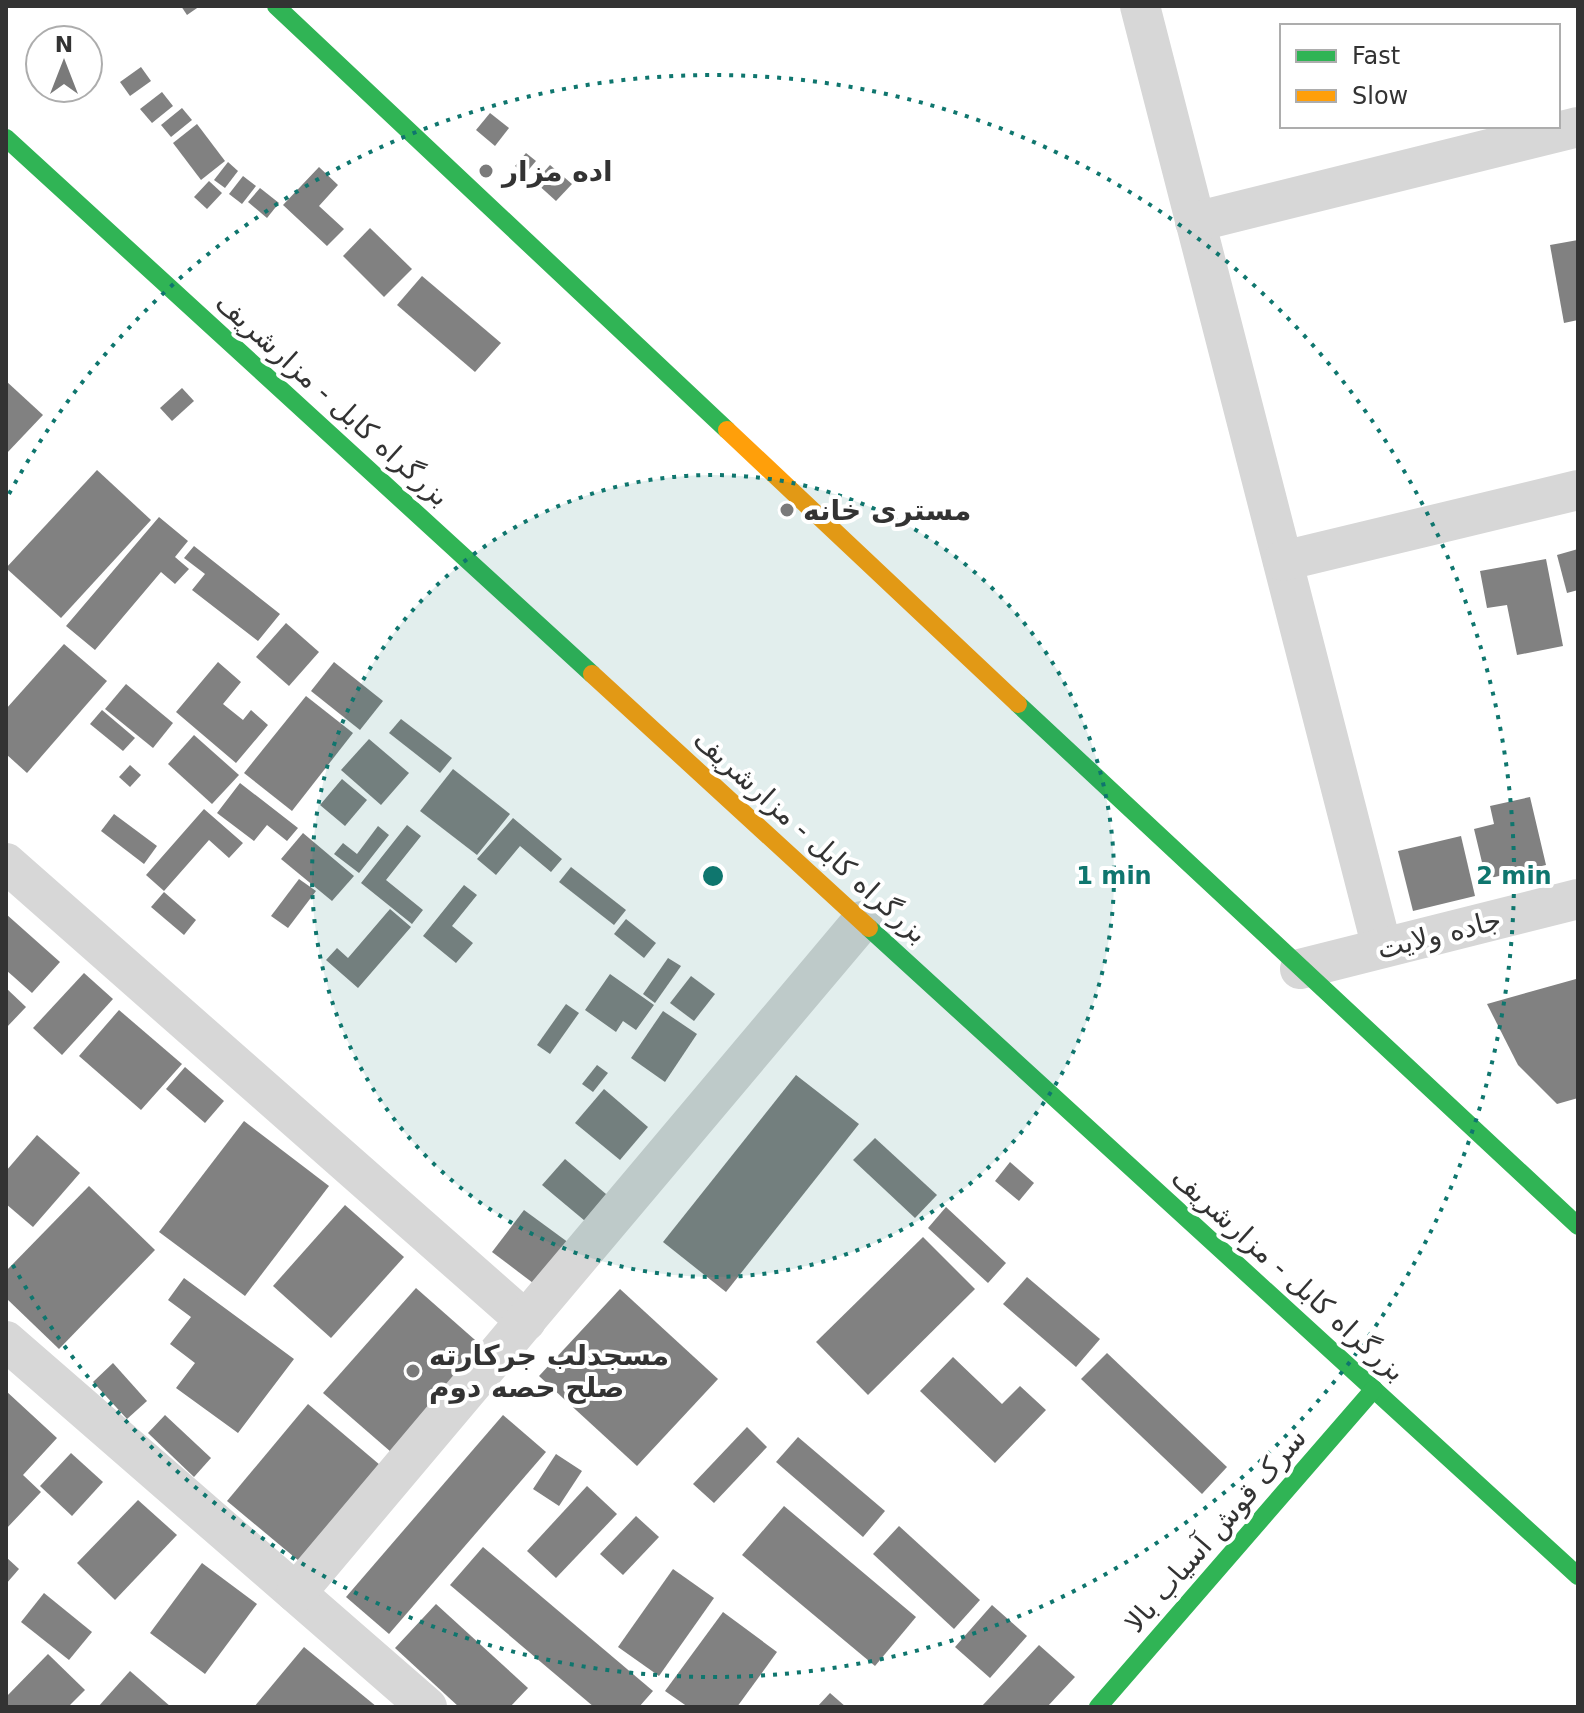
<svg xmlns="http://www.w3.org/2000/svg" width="1584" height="1713" font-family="'DejaVu Sans',Vazirmatn,sans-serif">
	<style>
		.building { fill: #818181 }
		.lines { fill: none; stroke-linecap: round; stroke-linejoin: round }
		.street { stroke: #d7d7d7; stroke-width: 40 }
		.fast { stroke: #30b455; stroke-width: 18 }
		.slow { stroke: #ff9f0a; stroke-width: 18 }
		.ring { fill: none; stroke: #0f766e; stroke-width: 4; stroke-dasharray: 4 8 }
		.poi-dot { fill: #7a7a7a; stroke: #fff; stroke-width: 3 }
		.labels { text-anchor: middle; stroke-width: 8; stroke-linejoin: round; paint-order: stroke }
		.poi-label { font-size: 28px; font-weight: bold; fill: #333; stroke: #fff; text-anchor: start }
		.street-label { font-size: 28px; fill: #333; stroke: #fff }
		.centre { fill: #0f766e; stroke: #fff; stroke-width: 4 }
		.ring-label { font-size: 24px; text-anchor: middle; font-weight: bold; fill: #0f766e; stroke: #fff; stroke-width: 8; stroke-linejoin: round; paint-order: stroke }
	</style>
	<rect width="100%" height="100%" fill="#fff"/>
	<g class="building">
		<polygon points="181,6 200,6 187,15"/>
		<polygon points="141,67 151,81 130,96 120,82"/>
		<polygon points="162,92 173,106 152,123 140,109"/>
		<polygon points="182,108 192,120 171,137 161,125"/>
		<polygon points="490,113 509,128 495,146 476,130"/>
		<polygon points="197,124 225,161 201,180 173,143"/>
		<polygon points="526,153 536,161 525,174 515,166"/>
		<polygon points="228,162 238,171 225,188 214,180"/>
		<polygon points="550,165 572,184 556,201 535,182"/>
		<polygon points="319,167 338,185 319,206 344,229 327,246 283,205"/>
		<polygon points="243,176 256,186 242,204 229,194"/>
		<polygon points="209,181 222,193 207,209 194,197"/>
		<polygon points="260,188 279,203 267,218 248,202"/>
		<polygon points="370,228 412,269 384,297 343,256"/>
		<polygon points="1578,240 1578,320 1564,323 1550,245"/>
		<polygon points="422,276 501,343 475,372 397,305"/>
		<polygon points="6,381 43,415 6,454"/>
		<polygon points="182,388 194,401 172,421 160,408"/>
		<polygon points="97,470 151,520 61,618 6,568"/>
		<polygon points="159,517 188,541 175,557 189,569 175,584 161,572 95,650 66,626"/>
		<polygon points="194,546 280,614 258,641 192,590 205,574 184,558"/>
		<polygon points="1578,549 1578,590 1567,593 1557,555"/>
		<polygon points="1546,559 1563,646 1517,655 1507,605 1487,608 1480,571"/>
		<polygon points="286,623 319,652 289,686 256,657"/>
		<polygon points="64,644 107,681 27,773 6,754 6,709"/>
		<polygon points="218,662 241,682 223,704 243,720 251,710 268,725 236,763 176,712"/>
		<polygon points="334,662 383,701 360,730 311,691"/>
		<polygon points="126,684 173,723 153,748 105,709"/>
		<polygon points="306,696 353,733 292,811 244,773"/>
		<polygon points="102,710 135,738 123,751 90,724"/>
		<polygon points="401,719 452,758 440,773 389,733"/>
		<polygon points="194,735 239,775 212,804 168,764"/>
		<polygon points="369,739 409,773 381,805 341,770"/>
		<polygon points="130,765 141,775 130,787 119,777"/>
		<polygon points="453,769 510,814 477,855 420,811"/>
		<polygon points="342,779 367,800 345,826 320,805"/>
		<polygon points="240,783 298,828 287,841 267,825 254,841 217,813"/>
		<polygon points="1530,797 1546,865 1486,879 1474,829 1494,824 1490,806"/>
		<polygon points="204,809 243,843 229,858 209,840 164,891 146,875"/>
		<polygon points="114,814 157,846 144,864 101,831"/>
		<polygon points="513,818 562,859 551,872 520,846 496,875 477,859"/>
		<polygon points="407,825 421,836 386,880 423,910 412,924 361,883"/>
		<polygon points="378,826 389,835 359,873 334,854 343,843 357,854"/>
		<polygon points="303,833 354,876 332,901 281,859"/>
		<polygon points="1461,836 1475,896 1413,911 1398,851"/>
		<polygon points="571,867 626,910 614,925 559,882"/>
		<polygon points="299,879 316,891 288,928 271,916"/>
		<polygon points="464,885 477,895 452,926 473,943 456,963 423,936"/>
		<polygon points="164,892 196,920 184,935 151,907"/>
		<polygon points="390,909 411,927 358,988 326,960 337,948 348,958"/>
		<polygon points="6,914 60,962 32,993 6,970"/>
		<polygon points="626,919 656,943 644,958 614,934"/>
		<polygon points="668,958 681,966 655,1003 643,994"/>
		<polygon points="84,973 113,999 62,1055 33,1028"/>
		<polygon points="610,974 654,1005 636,1030 623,1021 616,1032 585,1010"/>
		<polygon points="691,976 715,994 694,1021 670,1003"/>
		<polygon points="1576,979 1578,1098 1557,1104 1518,1065 1487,1004"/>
		<polygon points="6,988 26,1007 6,1028"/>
		<polygon points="566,1004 579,1013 550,1054 537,1045"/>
		<polygon points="119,1010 182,1064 141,1110 79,1056"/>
		<polygon points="663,1011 697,1034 665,1082 631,1058"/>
		<polygon points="597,1065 608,1073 593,1092 582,1084"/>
		<polygon points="185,1067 224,1101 205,1123 166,1089"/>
		<polygon points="796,1075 859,1124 726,1292 663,1242"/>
		<polygon points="604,1089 648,1127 620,1160 575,1123"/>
		<polygon points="244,1121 329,1186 245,1296 159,1232"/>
		<polygon points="37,1135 80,1173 33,1227 6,1204 6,1171"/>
		<polygon points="875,1138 937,1195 915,1218 853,1160"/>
		<polygon points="565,1159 613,1200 591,1226 542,1185"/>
		<polygon points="1010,1162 1034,1183 1019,1201 995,1181"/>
		<polygon points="89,1186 155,1250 59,1349 6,1298 6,1271"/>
		<polygon points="345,1205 404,1257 331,1338 273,1286"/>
		<polygon points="946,1207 1006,1263 988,1283 928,1228"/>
		<polygon points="524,1210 569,1243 537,1286 492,1252"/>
		<polygon points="923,1237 975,1289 868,1395 816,1342"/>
		<polygon points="1027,1277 1100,1339 1076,1367 1003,1304"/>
		<polygon points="184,1278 294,1359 238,1433 176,1388 195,1363 170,1344 191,1317 168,1300"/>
		<polygon points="416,1288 483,1347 391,1452 323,1393"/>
		<polygon points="620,1289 718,1379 637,1466 539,1376"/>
		<polygon points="1107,1353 1227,1467 1202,1494 1081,1379"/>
		<polygon points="953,1357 1002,1404 1020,1386 1046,1410 995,1463 920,1391"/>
		<polygon points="113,1363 147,1401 127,1419 93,1382"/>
		<polygon points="6,1391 57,1438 23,1475 41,1492 6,1529"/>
		<polygon points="308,1404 380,1465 299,1561 227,1501"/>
		<polygon points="165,1415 211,1458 194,1477 148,1433"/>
		<polygon points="503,1415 546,1452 389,1634 346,1597"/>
		<polygon points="747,1427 767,1447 714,1503 693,1484"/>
		<polygon points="798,1437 885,1511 863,1537 776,1462"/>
		<polygon points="71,1453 103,1482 72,1516 40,1486"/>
		<polygon points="556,1454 582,1471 559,1506 533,1489"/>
		<polygon points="587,1486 617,1514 556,1578 527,1551"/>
		<polygon points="138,1500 177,1535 115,1600 77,1563"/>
		<polygon points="784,1506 916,1617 875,1666 742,1555"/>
		<polygon points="636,1516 659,1537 623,1575 600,1554"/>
		<polygon points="899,1526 980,1600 954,1629 873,1554"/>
		<polygon points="483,1547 653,1691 639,1707 594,1707 450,1585"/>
		<polygon points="6,1557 19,1569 6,1584"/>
		<polygon points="202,1563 257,1604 205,1674 150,1633"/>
		<polygon points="673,1569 714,1598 659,1676 618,1647"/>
		<polygon points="44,1593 92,1632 69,1660 21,1622"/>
		<polygon points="436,1604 528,1688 510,1707 459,1707 395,1648"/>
		<polygon points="992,1605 1027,1636 990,1678 955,1647"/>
		<polygon points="723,1612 777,1652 737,1707 688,1707 665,1691"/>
		<polygon points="1039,1645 1075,1677 1047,1707 981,1707"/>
		<polygon points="304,1647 377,1707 254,1707"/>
		<polygon points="48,1654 85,1690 68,1707 6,1707 6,1697"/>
		<polygon points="130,1671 171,1707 98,1707"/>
		<polygon points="830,1693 846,1707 817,1707"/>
	</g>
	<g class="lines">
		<g class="street">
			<polyline points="1140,6 1382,948"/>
			<polyline points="1195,222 1578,127"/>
			<polyline points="1283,561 1578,490"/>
			<polyline points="6,863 526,1321"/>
			<polyline points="1300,969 1578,899"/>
			<polyline points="6,1341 427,1707"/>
			<polyline points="296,1593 862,921"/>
		</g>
		<g class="fast">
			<polyline points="276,6 727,430"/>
			<polyline points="6,138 592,674"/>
			<polyline points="1018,704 1578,1226"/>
			<polyline points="869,928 1578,1576"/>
			<polyline points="1098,1707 1374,1389"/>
		</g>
		<g class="slow">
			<polyline points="727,430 1018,704"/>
			<polyline points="592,674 869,928"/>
		</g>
	</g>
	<circle cx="713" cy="876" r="401" fill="#0f766e" fill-opacity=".12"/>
	<g class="ring">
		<circle cx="713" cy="876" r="401"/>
		<path d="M9 494A801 801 0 1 1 9 1258"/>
	</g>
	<g class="poi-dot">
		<circle cx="486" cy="171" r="8"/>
		<circle cx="787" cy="510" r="8"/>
		<circle cx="413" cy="1371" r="8"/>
	</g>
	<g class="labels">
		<g class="poi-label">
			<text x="502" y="181">اده مزار</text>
			<text x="803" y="520">مستری خانه</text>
			<text x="429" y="1365">مسجدلب جرکارته<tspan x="429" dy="32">صلح حصه دوم</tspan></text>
		</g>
		<g class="street-label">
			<text transform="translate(333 399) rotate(42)" y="10">بزرگراه کابل - مزارشریف</text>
			<text transform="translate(811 836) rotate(42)" y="10">بزرگراه کابل - مزارشریف</text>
			<text transform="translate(1439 934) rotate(-14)" y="10">جاده ولایت</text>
			<text transform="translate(1289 1274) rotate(42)" y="10">بزرگراه کابل - مزارشریف</text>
			<text transform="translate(1215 1530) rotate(-49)" y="10">سرک قوش آسیاب بالا</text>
		</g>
	</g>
	<circle cx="713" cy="876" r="12" class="centre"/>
	<g class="ring-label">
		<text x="1114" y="884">1 min</text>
		<text x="1514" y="884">2 min</text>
	</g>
	<rect width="1584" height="1713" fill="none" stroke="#333333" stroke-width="16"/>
	<rect x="1280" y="24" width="280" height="104" fill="#ffffff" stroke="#adadad" stroke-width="2"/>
	<rect x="1296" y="50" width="40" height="12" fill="#30b455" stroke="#adadad" stroke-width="2"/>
	<text x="1352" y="64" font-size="24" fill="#333333">Fast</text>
	<rect x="1296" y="90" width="40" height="12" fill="#ff9f0a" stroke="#adadad" stroke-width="2"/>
	<text x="1352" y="104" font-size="24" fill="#333333">Slow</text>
	<g transform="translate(64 64)"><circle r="38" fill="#ffffff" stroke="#adadad" stroke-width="2"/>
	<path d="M0-6L14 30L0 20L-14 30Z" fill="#7a7a7a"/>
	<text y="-12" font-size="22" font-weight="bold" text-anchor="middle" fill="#333333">N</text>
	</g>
</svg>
